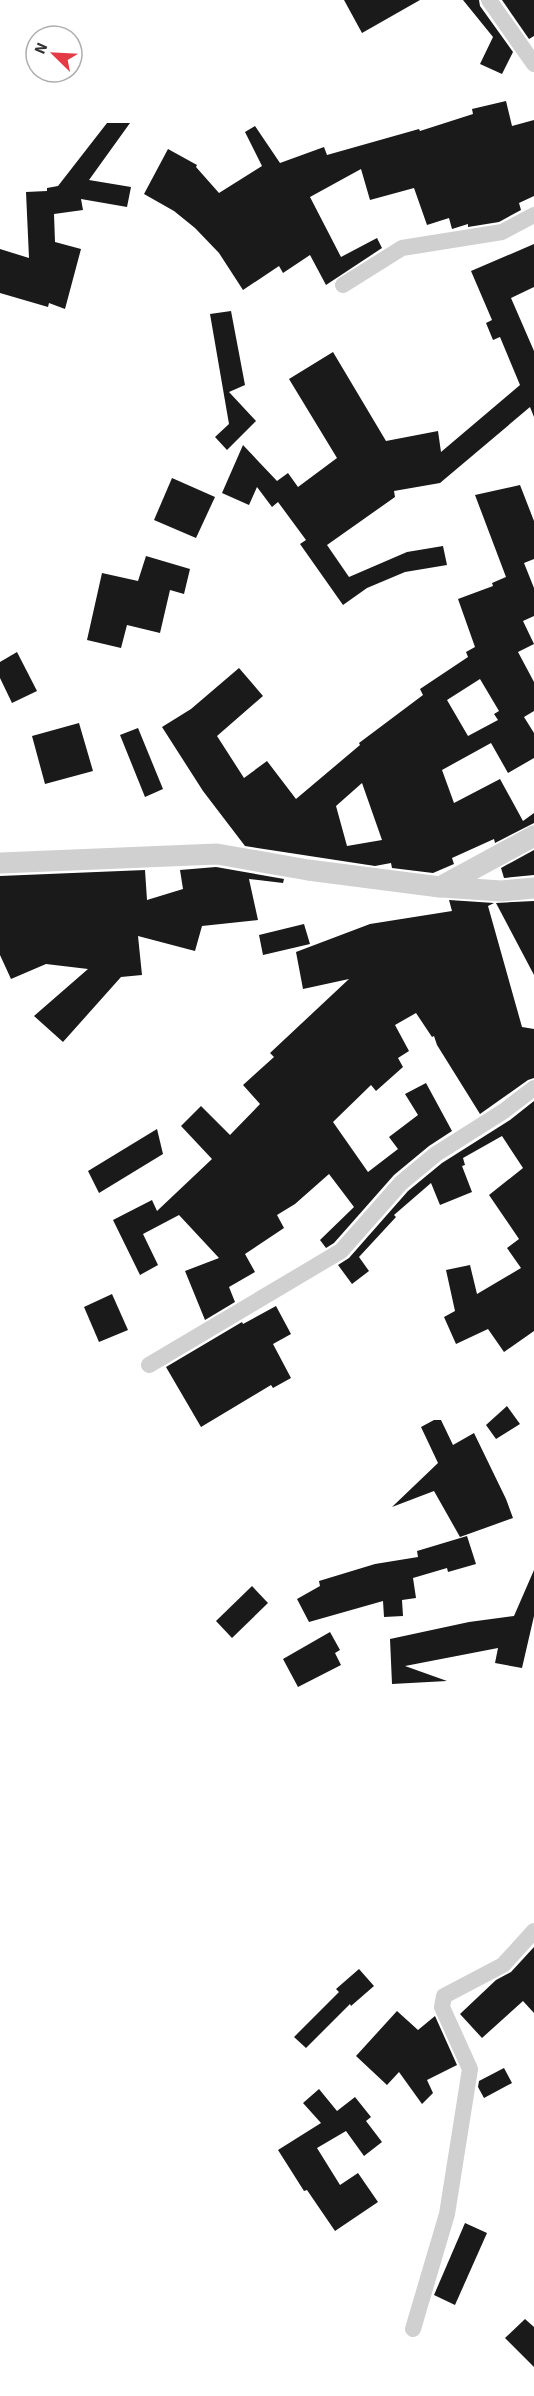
<svg xmlns="http://www.w3.org/2000/svg" width="534" height="2396" font-family="'Source Sans 3',sans-serif">
	<style>
		.building { fill: #1a1a1a; fill-rule: evenodd }
		.lines { fill: none; stroke-linecap: round; stroke-linejoin: round }
		.minor { stroke: #d0d0d0; stroke-width: 16 }
		.tertiary { stroke: #d0d0d0; stroke-width: 21 }
	</style>
	<rect width="100%" height="100%" fill="#fff"/>
	<g class="building">
		<polygon points="344,0 420,0 362,33"/>
		<polygon points="463,0 479,0 480,6 513,52 502,74 480,64 493,37"/>
		<polygon points="502,0 534,0 534,36 529,39"/>
		<polygon points="506,101 512,126 534,120 534,196 519,203 521,210 499,222 468,227 468,224 452,229 449,218 427,225 414,188 370,200 361,169 310,197 341,257 377,238 382,248 326,285 310,255 283,273 279,266 243,290 219,253 195,228 174,211 144,194 168,149 197,165 196,167 219,193 262,166 245,132 255,126 280,163 324,147 327,155 419,129 420,131 473,114 472,109"/>
		<polygon points="107,123 130,123 89,180 131,187 127,207 81,199 83,210 54,214 55,242 81,249 65,309 49,303 48,307 0,293 0,249 29,258 26,192 47,191 47,188 58,186"/>
		<polygon points="534,244 534,287 511,298 534,351 534,417 530,407 440,483 394,491 395,497 327,545 349,577 407,552 443,546 447,565 405,572 367,588 343,605 300,544 306,540 278,502 272,507 257,487 249,505 222,493 243,445 277,481 288,473 298,487 337,458 289,379 333,352 386,441 438,431 441,452 520,385 500,337 493,340 486,323 492,320 471,271"/>
		<polygon points="231,311 245,385 229,392 256,421 227,450 215,437 229,424 210,314"/>
		<polygon points="172,478 215,497 196,538 154,520"/>
		<path d="M520,485l14,36v38l-10,4 10,25v28l-11,5 11,23 -16,8 16,30v29l-10,6 10,16v25l-26,15 -17,-30 -49,27 12,33 46,-24 23,42 11,-8v10l-39,20 -1,-4 -42,19 2,6 -21,9 -41,-5 -1,-5 -16,3 -130,-20 -42,-55 -41,-64 29,-18 48,-41 24,28 -46,40 27,42 23,-17 29,38 64,-54 -1,-2 64,-48 -3,-6 48,-32 -2,-5 9,-5 -17,-48 35,-13 -1,-3 14,-6 -31,-82zM480,679l19,32 -5,3 4,6 -30,16 -21,-36zM362,783l20,57 -35,6 -11,-40z"/>
		<polygon points="146,556 190,569 184,594 170,590 160,633 127,625 121,648 87,640 102,573 138,581"/>
		<polygon points="17,652 37,691 12,703 0,678 0,662"/>
		<polygon points="79,723 93,771 45,784 32,736"/>
		<polygon points="138,728 163,789 145,797 120,735"/>
		<polygon points="534,850 534,875 504,878 501,868"/>
		<polygon points="216,867 284,879 283,883 249,879 258,920 202,926 195,951 138,936 142,975 121,977 63,1042 34,1016 88,969 46,964 11,979 0,955 0,876 145,870 147,900 183,889 180,870"/>
		<polygon points="449,900 494,903 488,906 522,1027 534,1029 534,1078 528,1080 480,1114 437,1045 434,1036 432,1037 416,1013 395,1025 409,1051 398,1058 403,1067 376,1091 371,1085 333,1122 368,1172 398,1149 389,1137 418,1115 405,1094 426,1083 452,1131 429,1146 394,1175 334,1243 326,1248 320,1240 354,1207 329,1174 295,1204 277,1215 284,1228 245,1254 255,1272 229,1287 235,1302 205,1320 185,1271 219,1258 179,1215 143,1234 158,1265 140,1275 113,1220 152,1200 157,1211 212,1159 181,1126 201,1106 230,1135 260,1104 243,1085 274,1057 270,1053 349,979 303,989 296,952 370,924 452,911"/>
		<polygon points="534,901 534,975 496,903"/>
		<polygon points="304,924 310,944 263,955 259,935"/>
		<polygon points="534,1101 534,1331 504,1352 488,1329 456,1344 444,1317 455,1311 446,1270 470,1265 477,1294 521,1268 507,1248 519,1239 489,1195 523,1168 502,1136 463,1158 465,1165 462,1166 472,1192 440,1205 431,1183 394,1215 396,1217 359,1257 369,1271 352,1284 338,1265 349,1258 408,1191 442,1163 510,1120"/>
		<polygon points="157,1129 163,1154 99,1193 88,1171"/>
		<polygon points="112,1294 128,1330 99,1342 84,1307"/>
		<polygon points="276,1306 291,1334 273,1344 291,1378 273,1388 271,1385 201,1427 166,1367 242,1322 243,1324"/>
		<polygon points="507,1406 520,1424 496,1439 486,1425"/>
		<polygon points="434,1420 441,1420 453,1445 474,1433 506,1499 513,1518 460,1537 434,1491 392,1507 438,1463 421,1427"/>
		<polygon points="467,1536 476,1564 448,1572 447,1568 413,1578 416,1598 402,1600 403,1616 384,1617 383,1601 309,1622 297,1599 320,1586 319,1581 375,1564 418,1557 417,1551"/>
		<polygon points="534,1570 534,1616 522,1668 495,1663 498,1648 405,1666 447,1681 392,1684 390,1639 469,1622 514,1616"/>
		<polygon points="252,1586 268,1603 232,1638 216,1621"/>
		<polygon points="330,1632 340,1650 335,1653 341,1665 298,1687 283,1659"/>
		<polygon points="534,1947 534,2013 523,2001 482,2038 460,2014 496,1980 511,1972"/>
		<polygon points="359,1969 374,1986 351,2006 350,2004 306,2048 294,2037 339,1992 336,1989"/>
		<polygon points="397,2011 418,2030 435,2016 457,2065 427,2080 433,2093 422,2104 399,2072 387,2085 356,2056"/>
		<polygon points="504,2068 512,2083 484,2098 478,2087 479,2081"/>
		<polygon points="319,2089 337,2111 355,2097 371,2117 366,2121 382,2142 364,2156 346,2131 317,2148 340,2185 358,2173 378,2202 335,2231 307,2190 304,2191 278,2150 321,2123 303,2103"/>
		<polygon points="465,2223 487,2233 455,2305 434,2295"/>
		<polygon points="525,2319 534,2327 534,2367 505,2338"/>
	</g>
	<g class="lines">
		<g class="minor">
			<polyline points="489,0 534,64"/>
			<polyline points="343,285 402,248 502,232 534,215"/>
			<polyline points="149,1365 341,1251 401,1183 436,1154 504,1111 534,1088"/>
			<polyline points="413,2329 447,2214 470,2069 442,2007 444,1996 503,1965 534,1931"/>
		</g>
		<g class="tertiary">
			<polyline points="0,863 217,854 308,870 440,887 534,836"/>
			<polyline points="442,887 501,891 534,888"/>
		</g>
	</g>
	<g transform="translate(54 54) rotate(294)"><circle r="28" fill="#ffffff" stroke="#adadad" stroke-width="1.5"/>
	<path d="M0-4.5L10 22L0 15L-10 22Z" fill="#e63946"/>
	<text y="-9" font-size="16" font-weight="bold" text-anchor="middle" fill="#333333">N</text>
	</g>
</svg>
